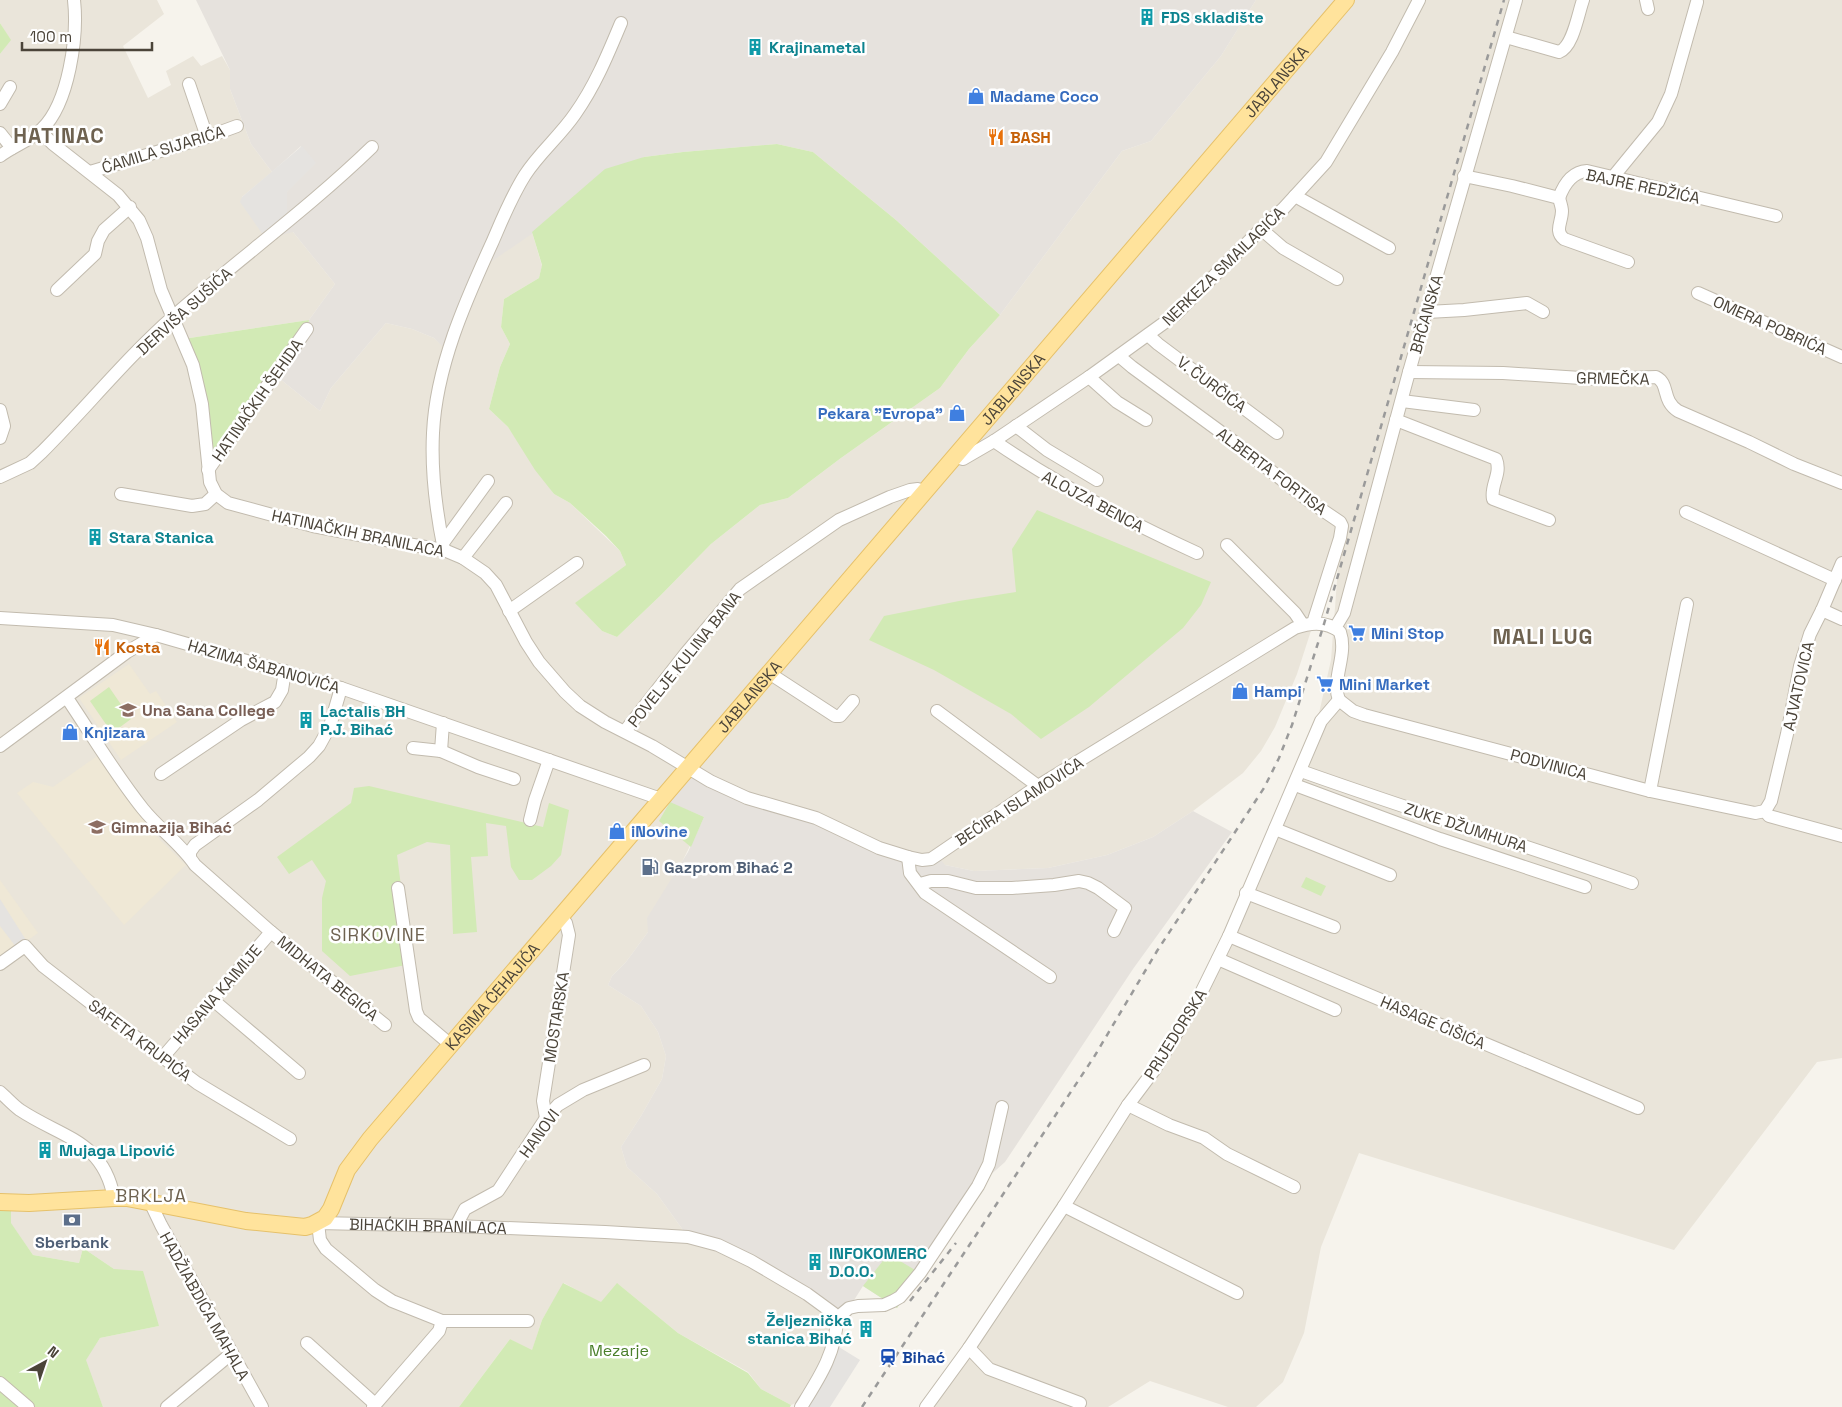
<svg xmlns="http://www.w3.org/2000/svg" width="1842" height="1407" font-family="'Space Grotesk',sans-serif">
	<style>
		.residential { fill: #eae5da }
		.industrial { fill: #e6e2dd }
		.education { fill: #efe8d6 }
		.green { fill: #d2eab5 }
		.parking { fill: #e5e3e0 }
		.lines { fill: none; stroke-linecap: round; stroke-linejoin: round }
		.minor-casing { stroke: #c2bbae; stroke-width: 14 }
		.major-casing { stroke: #e6c16a; stroke-width: 18 }
		.minor { stroke: #fff; stroke-width: 12 }
		.major { stroke: #ffe39c; stroke-width: 16 }
		.rail { stroke: #9a9a9a; stroke-width: 2.5; stroke-dasharray: 6 6; stroke-linecap: butt }
		.labels { text-anchor: middle; stroke-width: 5; stroke-linejoin: round; paint-order: stroke }
		.culture-label { font-size: 16px; font-weight: bold; fill: #0d838f; stroke: #fff; text-anchor: start }
		.street-label { font-size: 16px; fill: #4b4439; stroke: #fff }
		.shop-label { font-size: 16px; font-weight: bold; fill: #366cbe; stroke: #fff; text-anchor: start }
		.food-label { font-size: 16px; font-weight: bold; fill: #c56008; stroke: #fff; text-anchor: start }
		.education-label { font-size: 16px; font-weight: bold; fill: #785e54; stroke: #fff; text-anchor: start }
		.service-label { font-size: 16px; font-weight: bold; fill: #4e5e75; stroke: #fff; text-anchor: start }
		.park-label { font-size: 16px; fill: #4a7f2a; stroke: #fff }
		.transit-label { font-size: 16px; font-weight: bold; fill: #164399; stroke: #fff; text-anchor: start }
		.neighbourhood-label { font-size: 18px; letter-spacing: 1px; fill: #6e6250; stroke: #fff }
		.district-label { font-size: 21px; font-weight: bold; letter-spacing: 1px; fill: #6e6250; stroke: #fff }
	</style>
	<rect width="100%" height="100%" fill="#f6f3ec"/>
	<polygon class="residential" points="0,0 157,0 164,14 123,46 148,98 171,85 166,71 193,56 201,66 222,56 230,70 230,89 251,144 272,172 242,197 293,232 335,284 309,320 183,339 275,375 320,411 331,388 386,323 412,329 434,338 448,351 479,270 532,232 542,266 539,278 504,299 501,327 510,344 500,367 489,409 508,427 554,494 570,503 620,551 626,565 576,603 602,631 617,637 661,595 711,544 760,505 788,498 841,458 940,388 969,349 1000,315 1122,151 1151,141 1221,56 1256,0 1842,0 1842,1058 1817,1062 1674,1250 1359,1153 1321,1247 1304,1333 1283,1382 1256,1407 1228,1407 1150,1381 1108,1407 926,1407 1180,1028 1308,762 1331,660 1340,541 1297,674 1275,727 1261,751 1243,773 1193,811 1153,837 1107,855 1048,868 974,871 945,865 931,859 662,799 704,817 648,932 626,962 612,976 608,985 641,1006 658,1032 666,1056 662,1079 641,1116 621,1147 627,1167 657,1194 688,1237 718,1245 837,1318 808,1398 791,1405 761,1389 748,1372 678,1333 618,1284 601,1303 564,1283 542,1320 532,1351 510,1339 459,1407 103,1407 85,1360 100,1338 159,1326 114,1269 83,1248 79,1263 33,1255 0,1208 0,54 10,40 0,23"/>
	<g class="industrial">
		<polygon points="196,0 1256,0 1221,56 1151,141 1122,151 1000,315 896,220 813,152 777,144 683,152 644,157 479,270 448,352 434,338 412,329 386,323 331,388 320,411 275,375 307,329 309,320 335,284 293,232 266,239 287,222 287,192 301,146 272,172 251,144 230,89 230,70"/>
		<polygon points="688,768 908,857 937,855 945,865 974,871 1048,868 1107,855 1153,837 1193,811 1232,832 1133,969 1005,1162 978,1186 897,1308 863,1286 849,1308 837,1318 807,1294 688,1237 657,1194 627,1167 621,1147 641,1116 662,1079 666,1056 658,1032 641,1006 608,985 612,976 626,962 648,932 647,918 688,852 704,817 661,799"/>
	</g>
	<g class="education">
		<polygon points="129,664 150,694 156,691 177,722 121,760 79,698"/>
		<polygon points="100,754 139,813 160,840 186,865 124,925 17,793 33,782 53,787"/>
		<polygon points="0,880 38,933 0,960"/>
	</g>
	<g class="green">
		<polygon points="0,23 11,40 0,54"/>
		<polygon points="777,144 813,152 896,220 1000,315 969,349 940,388 841,458 788,498 760,505 711,544 661,595 617,637 602,631 575,603 626,565 620,551 606,536 570,503 554,494 535,470 508,427 489,409 500,367 510,344 501,327 504,299 539,278 542,265 532,232 605,169 644,157 683,152"/>
		<polygon points="309,320 307,329 208,470 206,436 183,339"/>
		<polygon points="1037,510 1211,582 1201,605 1183,628 1089,707 1041,739 1011,714 934,670 869,640 884,616 959,601 1016,592 1012,549"/>
		<polygon points="109,687 131,719 112,733 90,701"/>
		<polygon points="369,786 543,827 549,803 569,810 561,855 551,866 532,880 519,880 511,867 506,826 486,823 488,856 471,857 477,932 453,934 450,845 427,842 397,855 411,964 350,976 322,951 322,898 326,881 312,860 289,874 277,857 351,803 354,788"/>
		<polygon points="670,802 704,817 691,847 659,821"/>
		<polygon points="1306,877 1326,886 1321,896 1301,887"/>
		<polygon points="0,1208 11,1209 11,1223 33,1255 79,1263 83,1248 114,1269 143,1271 159,1326 100,1338 86,1360 103,1407 0,1407"/>
		<polygon points="890,1255 920,1273 897,1308 863,1286 886,1257"/>
		<polygon points="563,1283 601,1302 617,1283 678,1333 748,1373 761,1389 791,1405 790,1407 459,1407 510,1339 532,1350 542,1320"/>
	</g>
	<g class="parking">
		<polygon points="302,146 316,163 287,192 287,222 266,239 240,202 242,197"/>
		<polygon points="0,899 26,940 16,947 0,926"/>
		<polygon points="834,1344 860,1360 830,1407 803,1407"/>
	</g>
	<g class="lines">
		<g class="minor-casing">
			<g id="minor">
				<polyline points="1646,0 1648,9"/>
				<path d="M1506,37l53,15c14,-5 19,-38 24,-52"/>
				<polyline points="189,84 207,137"/>
				<polyline points="0,104 10,87"/>
				<path d="M40,131l13,13 65,51 21,25 8,18 14,52 32,75 9,39 8,78 6,12 12,9 85,23 94,18 37,6 19,8 22,15 11,12 30,57 13,20 26,30 15,14 25,16 47,24 58,35 37,17 69,20 63,30 29,9 14,3 9,-1 6,-4 101,-69 257,-158c16,-6 32,-7 45,4 8,23 -9,47 -1,68"/>
				<polyline points="0,133 12,148"/>
				<path d="M0,156c13,-10 31,-16 42,-27 27,-26 36,-93 32,-129"/>
				<polyline points="90,172 207,137 237,126"/>
				<path d="M1464,176l48,10 47,12c5,-14 13,-26 28,-27l189,45"/>
				<polyline points="1613,177 1658,122 1671,94 1697,2"/>
				<polyline points="1295,196 1389,248"/>
				<path d="M1559,198c1,4 3,9 3,13 0,11 -8,20 2,28l64,23"/>
				<polyline points="1261,229 1283,248 1337,279"/>
				<polyline points="57,290 95,254 98,241 104,230 130,207"/>
				<polyline points="1698,293 1842,357"/>
				<polyline points="1427,312 1464,310 1527,303 1543,312"/>
				<polyline points="1148,335 1158,344 1277,433"/>
				<polyline points="1119,356 1132,367 1233,441 1309,501 1340,522 1342,526 1340,538 1313,623"/>
				<path d="M1409,372l94,1 93,6 60,-2c14,7 5,23 22,34l71,31 45,22 48,19"/>
				<polyline points="1089,377 1117,402 1146,420"/>
				<polyline points="1402,401 1474,410"/>
				<polyline points="0,410 4,426 0,438"/>
				<path d="M1396,420l100,39c6,15 -6,26 -3,40l56,21"/>
				<polyline points="1016,426 1047,450 1097,480"/>
				<path d="M994,441c64,44 133,80 203,112"/>
				<polyline points="956,457 963,459 994,441 1089,377 1175,315 1261,229 1283,209 1326,162 1392,52 1419,0"/>
				<polyline points="208,470 307,329"/>
				<path d="M0,477l30,-14 12,-11c45,-45 85,-95 133,-137 65,-57 135,-108 197,-168"/>
				<polyline points="121,494 192,506 205,504 216,494"/>
				<polyline points="1686,512 1835,580"/>
				<polyline points="443,543 488,481"/>
				<polyline points="1227,545 1295,613 1303,625"/>
				<path d="M444,550c-8,-39 -13,-78 -11,-117 3,-66 32,-131 59,-190 10,-23 19,-46 33,-68 14,-22 35,-39 50,-61 20,-28 33,-60 46,-91"/>
				<polyline points="463,558 506,503"/>
				<polyline points="1822,610 1842,619"/>
				<polyline points="509,611 577,563"/>
				<polyline points="0,618 113,625 156,635 341,688 661,799"/>
				<polyline points="1335,628 1344,613 1409,372 1516,0"/>
				<polyline points="769,673 835,716 840,716 853,701"/>
				<path d="M67,698c25,37 48,76 76,111 16,20 38,35 52,56l76,67 114,93"/>
				<polyline points="1339,700 1353,711 1364,715 1650,791 1755,813 1765,811"/>
				<polyline points="937,711 1038,786"/>
				<polyline points="625,731 686,653 740,589 839,520 890,497 910,490 918,489 926,492"/>
				<polyline points="0,746 127,652 156,635"/>
				<polyline points="413,748 441,751 478,767 514,779"/>
				<polyline points="441,751 443,723"/>
				<path d="M1301,771c109,39 221,73 331,112"/>
				<polyline points="161,774 241,720 275,702 282,690 285,671"/>
				<polyline points="1295,785 1440,839 1585,887"/>
				<polyline points="1650,791 1687,604"/>
				<polyline points="1765,811 1771,801 1787,734 1800,666 1810,634 1822,610 1842,563"/>
				<polyline points="1765,811 1769,816 1842,836"/>
				<polyline points="530,820 535,800 549,760"/>
				<polyline points="1275,829 1390,875"/>
				<polyline points="190,857 190,852 195,845 258,800 309,757 319,746 330,726 341,688"/>
				<polyline points="908,857 910,873 925,893 1050,977"/>
				<polyline points="920,884 931,881 948,881 976,888 1012,888 1054,885 1079,881 1088,883 1098,888 1125,908 1114,931"/>
				<polyline points="398,888 416,1011 419,1018 451,1045"/>
				<polyline points="1246,893 1334,927"/>
				<polyline points="1229,936 1638,1108"/>
				<polyline points="1218,959 1335,1010"/>
				<polyline points="0,964 25,946 43,966 101,1011 197,1083 290,1139"/>
				<polyline points="213,1000 299,1073"/>
				<polyline points="163,1057 271,932"/>
				<path d="M0,1092c7,6 13,13 20,18 42,28 83,30 94,88"/>
				<polyline points="1128,1105 1169,1125 1204,1138 1227,1154 1294,1187"/>
				<polyline points="546,1118 543,1101 569,935 566,923 561,917"/>
				<polyline points="151,1204 161,1225 262,1407"/>
				<polyline points="1064,1206 1237,1293"/>
				<polyline points="456,1226 465,1209 498,1191 546,1118 558,1105 583,1090 644,1065"/>
				<polyline points="837,1318 849,1308 858,1306 884,1305 893,1301 900,1297 920,1273 978,1186 989,1164 1002,1107"/>
				<path id="s1" d="M528,1321h-86l-50,-20 -17,-11 -49,-41 -6,-9 -2,-17 138,3 149,6 83,5 30,8 33,16 56,33 26,19 4,5"/>
				<polyline points="307,1343 375,1404"/>
				<polyline points="969,1348 989,1369 1080,1403"/>
				<polyline points="0,1383 28,1407"/>
				<polyline points="167,1407 232,1353"/>
				<polyline points="373,1407 439,1331 442,1321"/>
				<path d="M801,1407c18,-29 35,-54 36,-89"/>
				<polyline points="926,1407 969,1348 1064,1206 1128,1105 1155,1069 1201,993 1229,936 1321,721 1339,700"/>
			</g>
		</g>
		<g class="major-casing">
			<g id="major">
				<path id="s2" d="M0,1202l29,1 85,-5h13l119,23 59,6 7,-2 13,-7 6,-9 16,-39 23,-31 976,-1139"/>
			</g>
		</g>
		<use href="#minor" class="minor"/>
		<use href="#major" class="major"/>
		<g class="rail">
			<polyline points="910,1301 956,1243"/>
			<polyline points="862,1407 1094,1057 1157,951 1264,788 1279,758 1292,725 1324,624 1504,0"/>
		</g>
	</g>
	<defs>
		<g id="building-bare" transform="scale(1.35)"><path d="M-4-6H4V6H1V3H-1V6H-4ZM-2.5-4.3h1.7v1.8h-1.7ZM.8-4.3h1.7v1.8H.8ZM-2.5-1h1.7V.8h-1.7ZM.8-1h1.7V.8H.8Z" fill="#0f9aa8" stroke="#fff" stroke-width="2.5" paint-order="stroke"/></g>
		<g id="shop-bare" transform="scale(1.35)"><path d="M-5-2.5h2.3a2.7 3.5 0 0 1 5.4 0H5L5.5 6h-11ZM-1.5-2.5h3a1.5 2.3 0 0 0-3 0Z" fill="#3f7fe0" stroke="#fff" stroke-width="2.5" paint-order="stroke"/></g>
		<g id="restaurant-bare" transform="scale(1.35)"><path d="M-5-6h1v4h1v-4h1v4h1v-4h1v5L-1.5 .5V6h-2V.5L-5-1ZM5-6V6H3V1.5H1.5Q1.5-4 5-6Z" fill="#e8710a" stroke="#fff" stroke-width="2.5" paint-order="stroke"/></g>
		<g id="supermarket-bare" transform="scale(1.35)"><path d="M-6-5.5h2.5l.6 2H6L4.5 2H-2.5L-4.4-4H-6ZM-1.5 3.2a1.3 1.3 0 1 0 .1 0ZM3 3.2a1.3 1.3 0 1 0 .1 0Z" fill="#3f7fe0" stroke="#fff" stroke-width="2.5" paint-order="stroke"/></g>
		<g id="school-bare" transform="scale(1.35)"><path d="M0-5L7-2L0 1L-7-2ZM-4 1L0 2.5L4 1V4Q0 6-4 4Z" fill="#8d6e63" stroke="#fff" stroke-width="2.5" paint-order="stroke"/></g>
		<g id="fuel-bare" transform="scale(1.35)"><path d="M-5.5-6h7V0h2V4h1.3V-2.5L3-4.5l.8-.8L6-3V5H2.5V1h-1V6h-7ZM-4.2-4.7v3.2H.2V-4.7Z" fill="#5c6f8a" stroke="#fff" stroke-width="2.5" paint-order="stroke"/></g>
		<g id="bank-bare" transform="scale(1.35)"><path d="M-6-4H6V4H-6ZM0-2.3a2.3 2.3 0 1 0 0 4.6a2.3 2.3 0 1 0 0-4.6Z" fill="#5c6f8a" stroke="#fff" stroke-width="2.5" paint-order="stroke"/></g>
		<g id="station-bare" transform="scale(1.35)"><path d="M-3-6H3Q5-6 5-4V2Q5 4 3 4L4.5 6H3L1.5 4h-3L-3 6H-4.5L-3 4Q-5 4-5 2V-4Q-5-6-3-6ZM-3.5-4v3h7v-3ZM-3.5 1v1.5H-2V1ZM2 1v1.5H3.5V1Z" fill="#1a4fb4" stroke="#fff" stroke-width="2.5" paint-order="stroke"/></g>
	</defs>
	<g fill-rule="evenodd">
		<use href="#building-bare" x="1147" y="17"/>
		<use href="#building-bare" x="755" y="47"/>
		<use href="#shop-bare" x="976" y="96"/>
		<use href="#restaurant-bare" x="996" y="137"/>
		<use href="#shop-bare" x="957" y="413"/>
		<use href="#building-bare" x="95" y="537"/>
		<use href="#supermarket-bare" x="1357" y="633"/>
		<use href="#restaurant-bare" x="102" y="647"/>
		<use href="#supermarket-bare" x="1325" y="684"/>
		<use href="#shop-bare" x="1240" y="691"/>
		<use href="#school-bare" x="128" y="710"/>
		<use href="#building-bare" x="306" y="720"/>
		<use href="#shop-bare" x="70" y="732"/>
		<use href="#school-bare" x="97" y="827"/>
		<use href="#shop-bare" x="617" y="831"/>
		<use href="#fuel-bare" x="650" y="867"/>
		<use href="#building-bare" x="45" y="1150"/>
		<use href="#bank-bare" x="72" y="1220"/>
		<use href="#building-bare" x="815" y="1262"/>
		<use href="#building-bare" x="866" y="1329"/>
		<use href="#station-bare" x="888" y="1357"/>
	</g>
	<g class="labels">
		<g class="culture-label">
			<text x="1161" y="23">FDS skladište</text>
			<text x="769" y="53">Krajinametal</text>
			<text x="109" y="543">Stara Stanica</text>
			<text x="320" y="717">Lactalis BH<tspan x="320" dy="18">P.J. Bihać</tspan></text>
			<text x="59" y="1156">Mujaga Lipović</text>
			<text x="829" y="1259">INFOKOMERC<tspan x="829" dy="18">D.O.O.</tspan></text>
			<text x="852" y="1326" text-anchor="end">Željeznička<tspan x="852" dy="18">stanica Bihać</tspan></text>
		</g>
		<g class="street-label">
			<text dy="6" stroke="none"><textPath href="#s2" startOffset="1814">JABLANSKA</textPath></text>
			<text transform="translate(163 149) rotate(-17)" y="6">ĆAMILA SIJARIĆA</text>
			<text transform="translate(1643 186) rotate(12)" y="6">BAJRE REDŽIĆA</text>
			<text transform="translate(1223 266) rotate(-44)" y="6">NERKEZA SMAILAGIĆA</text>
			<text transform="translate(184 311) rotate(-42)" y="6">DERVIŠA SUŠIĆA</text>
			<text transform="translate(1426 314) rotate(-74)" y="6">BRČANSKA</text>
			<text transform="translate(1770 325) rotate(24)" y="6">OMERA POBRIĆA</text>
			<text transform="translate(1613 378) rotate(1)" y="6">GRMEČKA</text>
			<text transform="translate(1212 384) rotate(37)" y="6">V. ČURČIĆA</text>
			<text dy="6" stroke="none"><textPath href="#s2" startOffset="1409">JABLANSKA</textPath></text>
			<text transform="translate(257 400) rotate(-55)" y="6">HATINAČKIH ŠEHIDA</text>
			<text transform="translate(1272 471) rotate(37)" y="6">ALBERTA FORTISA</text>
			<text transform="translate(1093 501) rotate(28)" y="6">ALOJZA BENCA</text>
			<text transform="translate(358 533) rotate(12)" y="6">HATINAČKIH BRANILACA</text>
			<text transform="translate(684 659) rotate(-51)" y="6">POVELJE KULINA BANA</text>
			<text transform="translate(264 666) rotate(16)" y="6">HAZIMA ŠABANOVIĆA</text>
			<text transform="translate(1798 686) rotate(-77)" y="6">AJVATOVICA</text>
			<text dy="6" stroke="none"><textPath href="#s2" startOffset="1004">JABLANSKA</textPath></text>
			<text transform="translate(1549 764) rotate(15)" y="6">PODVINICA</text>
			<text transform="translate(1019 801) rotate(-33)" y="6">BEĆIRA ISLAMOVIĆA</text>
			<text transform="translate(1466 827) rotate(18)" y="6">ZUKE DŽUMHURA</text>
			<text transform="translate(328 978) rotate(39)" y="6">MIDHATA BEGIĆA</text>
			<text transform="translate(217 994) rotate(-49)" y="6">HASANA KAIMIJE</text>
			<text dy="6" stroke="none"><textPath href="#s2" startOffset="609">KASIMA ĆEHAJIĆA</textPath></text>
			<text transform="translate(556 1017) rotate(-81)" y="6">MOSTARSKA</text>
			<text transform="translate(1433 1022) rotate(23)" y="6">HASAGE ĆIŠIĆA</text>
			<text transform="translate(1175 1034) rotate(-58)" y="6">PRIJEDORSKA</text>
			<text transform="translate(140 1040) rotate(37)" y="6">SAFETA KRUPIĆA</text>
			<text transform="translate(539 1133) rotate(-54)" y="6">HANOVI</text>
			<text dy="6" stroke="none"><textPath href="#s1" startOffset="362">BIHAĆKIH BRANILACA</textPath></text>
			<text transform="translate(205 1306) rotate(61)" y="6">HADŽIABDIĆA MAHALA</text>
		</g>
		<g class="shop-label">
			<text x="990" y="102">Madame Coco</text>
			<text x="943" y="419" text-anchor="end">Pekara "Evropa"</text>
			<text x="1371" y="639">Mini Stop</text>
			<text x="1339" y="690">Mini Market</text>
			<text x="1254" y="697">Hampi</text>
			<text x="84" y="738">Knjizara</text>
			<text x="631" y="837">iNovine</text>
		</g>
		<g class="food-label">
			<text x="1010" y="143">BASH</text>
			<text x="116" y="653">Kosta</text>
		</g>
		<g class="education-label">
			<text x="142" y="716">Una Sana College</text>
			<text x="111" y="833">Gimnazija Bihać</text>
		</g>
		<g class="service-label">
			<text x="664" y="873">Gazprom Bihać 2</text>
			<text x="72" y="1248" text-anchor="middle">Sberbank</text>
		</g>
		<g class="park-label">
			<text x="619" y="1356">Mezarje</text>
		</g>
		<g class="transit-label">
			<text x="902" y="1363">Bihać</text>
		</g>
		<g class="neighbourhood-label">
			<text x="378" y="941">SIRKOVINE</text>
			<text x="151" y="1202">BRKLJA</text>
		</g>
		<g class="district-label">
			<text x="59" y="143">HATINAC</text>
			<text x="1543" y="644">MALI LUG</text>
		</g>
	</g>
	<g transform="translate(45 1362) rotate(40)" stroke="#ffffff" stroke-width="4" paint-order="stroke">
	<path d="M0-4L9 19L0 12L-9 19Z" fill="#4b4439"/>
	<text y="-8" font-size="14" font-weight="bold" text-anchor="middle" fill="#4b4439">N</text>
	</g>
	<path d="M22 42v8h130v-8" fill="none" stroke="#4b4439" stroke-width="2.5"/>
	<text x="30" y="42" font-size="15" fill="#4b4439" stroke="#ffffff" stroke-width="4" paint-order="stroke">100 m</text>
</svg>
